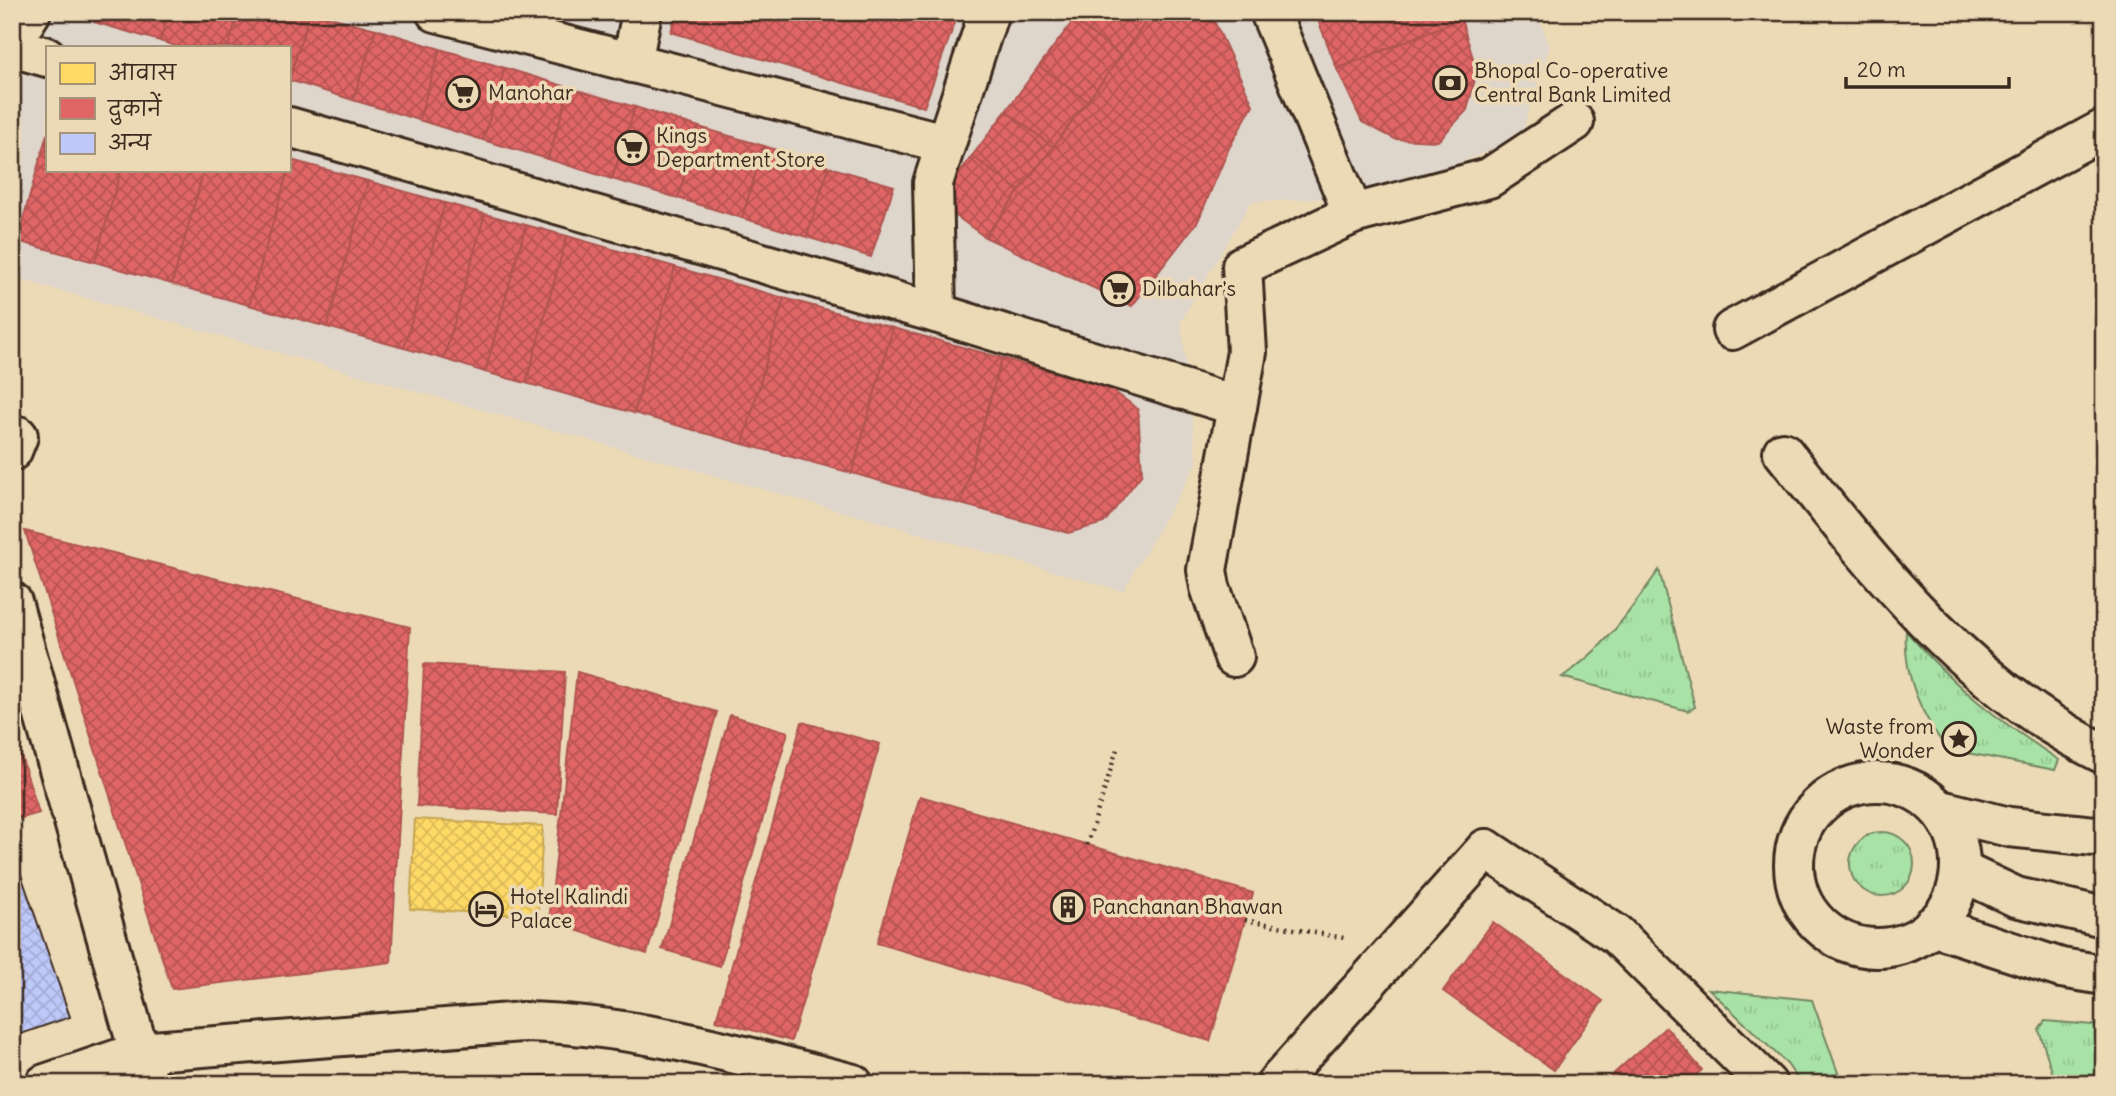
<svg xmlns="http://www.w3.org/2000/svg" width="2116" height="1096" font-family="Delius,'Playpen Sans Deva',sans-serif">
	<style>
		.built { fill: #ded5cb; fill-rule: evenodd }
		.grass { fill: url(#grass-tufts); stroke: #728662; stroke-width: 2 }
		.homes { fill: url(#homes-cross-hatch); stroke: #c4a450; stroke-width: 2 }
		.shops { fill: url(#shops-cross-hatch); stroke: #ae5450; stroke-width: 2 }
		.building { fill: url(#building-cross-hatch); stroke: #3b2a1e; stroke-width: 2 }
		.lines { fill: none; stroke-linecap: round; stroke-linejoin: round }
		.minor-casing { stroke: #3b2a1e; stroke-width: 44 }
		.major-casing { stroke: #3b2a1e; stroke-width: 44 }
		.path { stroke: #3b2a1e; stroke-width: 4.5; stroke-dasharray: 2 5; stroke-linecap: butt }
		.minor { stroke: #ecdab7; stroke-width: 38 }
		.major { stroke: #ecdab7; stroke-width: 38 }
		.labels { text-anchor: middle; stroke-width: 7; stroke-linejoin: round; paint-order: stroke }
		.poi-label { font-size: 21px; fill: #3b2a1e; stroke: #ecdab7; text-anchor: start }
	</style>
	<defs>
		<pattern id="grass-tufts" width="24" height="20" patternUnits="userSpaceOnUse" patternTransform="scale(1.75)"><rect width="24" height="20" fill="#a9e2a7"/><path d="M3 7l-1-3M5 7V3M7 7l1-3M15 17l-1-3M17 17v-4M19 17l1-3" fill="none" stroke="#92c28f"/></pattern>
		<pattern id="homes-cross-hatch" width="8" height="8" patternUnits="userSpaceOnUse" patternTransform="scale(1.75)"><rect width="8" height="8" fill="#ffd966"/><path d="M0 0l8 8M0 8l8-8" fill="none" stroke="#dbba58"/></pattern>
		<pattern id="shops-cross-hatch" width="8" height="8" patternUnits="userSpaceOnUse" patternTransform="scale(1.75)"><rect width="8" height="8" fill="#e06666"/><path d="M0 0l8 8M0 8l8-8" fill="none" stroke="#b75453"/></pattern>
		<pattern id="building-cross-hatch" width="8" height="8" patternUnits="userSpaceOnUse" patternTransform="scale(1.75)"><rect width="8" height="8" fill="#bec8f9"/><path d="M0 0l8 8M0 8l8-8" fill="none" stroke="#a4acd5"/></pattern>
	</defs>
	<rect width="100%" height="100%" fill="#ecdab7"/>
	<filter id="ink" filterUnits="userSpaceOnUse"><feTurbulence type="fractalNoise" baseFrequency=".0143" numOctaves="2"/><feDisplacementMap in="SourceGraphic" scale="14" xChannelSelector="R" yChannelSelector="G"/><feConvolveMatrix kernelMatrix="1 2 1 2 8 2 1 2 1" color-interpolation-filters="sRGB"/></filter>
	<g filter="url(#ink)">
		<path class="built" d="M12,12h1524l14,34 -31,94 -146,56 -122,6 -70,119 16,142 -74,128 -1111,-314zM47,47h242v123h-242z"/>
		<g class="grass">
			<path d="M1659,570l36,137 -7,4 -126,-34c46,-31 65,-63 97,-107z"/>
			<path d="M1906,631c48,56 92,89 153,129l-4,10 -108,-21c-26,-34 -44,-75 -41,-118z"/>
			<circle cx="1882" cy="864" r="32"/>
			<polygon points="1709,989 1812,1000 1842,1084 1801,1084 1787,1064"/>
			<polygon points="2045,1021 2104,1026 2104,1084 2056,1084 2039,1030"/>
		</g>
		<polygon class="homes" points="415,819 543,826 538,916 410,909"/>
		<g class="shops">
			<polygon points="97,12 169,12 160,41 94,22"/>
			<polygon points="169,12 239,12 228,47 179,47 160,41"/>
			<polygon points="239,12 310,12 289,80 289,47 228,47"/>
			<polygon points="310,12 376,29 353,100 289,80"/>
			<polygon points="676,12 925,12 955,22 924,107 671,32"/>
			<polygon points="1080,12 1154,12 1121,56 1074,20"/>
			<polygon points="1154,12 1210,12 1253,105 1229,148 1198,221 1132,306 985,237"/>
			<polygon points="1315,12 1458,12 1461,19 1337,69"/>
			<polygon points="1461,19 1477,71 1467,110 1438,141 1395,139 1362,122 1337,69"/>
			<polygon points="1074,20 1121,56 1087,101 1039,66"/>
			<polygon points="376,29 440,49 419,120 353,100"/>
			<polygon points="440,49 505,68 483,140 419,120"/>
			<polygon points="1039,66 1087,101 1053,147 1006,111"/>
			<polygon points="505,68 570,88 548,159 483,140"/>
			<polygon points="570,88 635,107 612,179 548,159"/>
			<polygon points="635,107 699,127 678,198 612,179"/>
			<polygon points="1006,111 1053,147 1019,191 972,156"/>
			<polygon points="699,127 764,146 742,218 678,198"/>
			<polygon points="47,134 47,170 121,170 95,262 17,241"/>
			<polygon points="764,146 829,167 807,237 742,218"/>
			<polygon points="972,156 1019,191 985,237 937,202"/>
			<polygon points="291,160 368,181 327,327 249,305"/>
			<polygon points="829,167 894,186 871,257 807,237"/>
			<polygon points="121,170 204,170 172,284 95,262"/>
			<polygon points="204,170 288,170 249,305 172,284"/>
			<polygon points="368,181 445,203 404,348 327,327"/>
			<polygon points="445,203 485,214 444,359 404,348"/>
			<polygon points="485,214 526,225 485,372 444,359"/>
			<polygon points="526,225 567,236 526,383 485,372"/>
			<polygon points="567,236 675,267 634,413 526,383"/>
			<polygon points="675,267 784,298 743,444 634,413"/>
			<polygon points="784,298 893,328 852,473 743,444"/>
			<polygon points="893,328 1002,358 961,504 852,473"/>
			<polygon points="1002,358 1109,388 1138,409 1142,474 1104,523 1068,533 961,504"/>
			<polygon points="25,531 410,627 391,962 172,989"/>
			<polygon points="424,664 565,672 557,814 417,806"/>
			<polygon points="577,672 717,712 647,954 549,921"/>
			<polygon points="730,715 788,732 720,966 662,949"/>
			<polygon points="802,722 880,744 791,1041 716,1020"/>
			<polygon points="12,727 39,813 12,821"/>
			<polygon points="920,796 1253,893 1210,1041 877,943"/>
			<polygon points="1493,922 1603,1001 1554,1070 1443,991"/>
			<polygon points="1666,1027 1702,1070 1686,1084 1602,1084"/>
		</g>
		<g class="building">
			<polygon points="18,866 70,1017 12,1037 12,868"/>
			<polygon points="558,1075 559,1084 424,1084 424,1080"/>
			<polygon points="377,1077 378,1084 326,1084"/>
		</g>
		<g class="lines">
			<g class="minor-casing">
				<g id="minor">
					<polyline points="436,12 944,143"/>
					<polyline points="1270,12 1353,214"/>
					<polyline points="12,42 31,12"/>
					<polyline points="12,47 47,57"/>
					<polyline points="632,63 642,12"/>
					<polyline points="289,127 936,313 1237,406"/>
					<polyline points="936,313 933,183 989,12"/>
					<polyline points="1732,330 2104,129"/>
					<polyline points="12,451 18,436"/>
					<polyline points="12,602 148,1084"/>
					<polyline points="1234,657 1210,587 1207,570 1247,352 1242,266 1353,214 1489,178 1574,122"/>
					<polyline points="1961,871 2016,897 2104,917"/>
					<path d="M45,1084l94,-32 383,-30c114,2 222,34 331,62"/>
					<polyline points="1276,1084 1486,849"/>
				</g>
			</g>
			<g class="major-casing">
				<g id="major">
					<path d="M1783,452c91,115 186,236 321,302"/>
					<circle cx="1877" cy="865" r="83"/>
					<polyline points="1941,810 2009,827 2104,837"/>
					<polyline points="1486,849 1617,935 1767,1084"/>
					<polyline points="1932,926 2061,968 2104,975"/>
				</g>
			</g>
			<g class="path">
				<polyline points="12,227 21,229"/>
				<polyline points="1087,845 1118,746"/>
				<polyline points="1245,920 1344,938"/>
			</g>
			<use href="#minor" class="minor"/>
			<use href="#major" class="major"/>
		</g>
	</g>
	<defs>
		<g id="bank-ring" transform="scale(1.75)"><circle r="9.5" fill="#ecdab7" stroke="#3b2a1e" stroke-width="1.5"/><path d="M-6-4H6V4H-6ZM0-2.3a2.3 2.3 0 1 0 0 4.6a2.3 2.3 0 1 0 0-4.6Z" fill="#3b2a1e"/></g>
		<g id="supermarket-ring" transform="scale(1.75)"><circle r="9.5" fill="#ecdab7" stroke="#3b2a1e" stroke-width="1.5"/><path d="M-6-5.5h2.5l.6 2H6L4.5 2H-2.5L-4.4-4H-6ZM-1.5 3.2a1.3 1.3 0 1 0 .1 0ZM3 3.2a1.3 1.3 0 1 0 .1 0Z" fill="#3b2a1e"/></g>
		<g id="sight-ring" transform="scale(1.75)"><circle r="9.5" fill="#ecdab7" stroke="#3b2a1e" stroke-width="1.5"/><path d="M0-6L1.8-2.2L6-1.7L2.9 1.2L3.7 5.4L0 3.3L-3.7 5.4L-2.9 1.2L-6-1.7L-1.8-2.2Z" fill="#3b2a1e"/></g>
		<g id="building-ring" transform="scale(1.75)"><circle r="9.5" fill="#ecdab7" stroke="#3b2a1e" stroke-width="1.5"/><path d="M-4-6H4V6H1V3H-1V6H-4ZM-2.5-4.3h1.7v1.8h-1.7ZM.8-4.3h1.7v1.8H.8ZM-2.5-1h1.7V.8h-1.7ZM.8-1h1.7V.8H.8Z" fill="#3b2a1e"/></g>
		<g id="hotel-ring" transform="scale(1.75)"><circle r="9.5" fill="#ecdab7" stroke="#3b2a1e" stroke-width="1.5"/><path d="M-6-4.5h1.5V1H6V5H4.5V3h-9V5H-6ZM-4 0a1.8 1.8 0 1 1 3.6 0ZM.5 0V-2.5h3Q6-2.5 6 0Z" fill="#3b2a1e"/></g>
	</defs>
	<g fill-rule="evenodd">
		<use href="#bank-ring" x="1450" y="83"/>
		<use href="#supermarket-ring" x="463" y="93"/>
		<use href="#supermarket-ring" x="632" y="148"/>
		<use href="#supermarket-ring" x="1118" y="289"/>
		<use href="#sight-ring" x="1959" y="739"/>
		<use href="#building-ring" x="1068" y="907"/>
		<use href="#hotel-ring" x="486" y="909"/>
	</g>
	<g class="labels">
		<g class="poi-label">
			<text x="1474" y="78">Bhopal Co-operative<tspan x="1474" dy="24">Central Bank Limited</tspan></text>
			<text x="488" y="100">Manohar</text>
			<text x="656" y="143">Kings<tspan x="656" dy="24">Department Store</tspan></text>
			<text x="1142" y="296">Dilbahar's</text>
			<text x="1934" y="734" text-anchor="end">Waste from<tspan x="1934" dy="24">Wonder</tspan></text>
			<text x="510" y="904">Hotel Kalindi<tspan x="510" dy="24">Palace</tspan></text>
			<text x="1092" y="914">Panchanan Bhawan</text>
		</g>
	</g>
	<rect width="2116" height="1096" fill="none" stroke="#ecdab7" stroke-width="42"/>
	<rect x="21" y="21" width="2074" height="1054" fill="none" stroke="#3b2a1e" stroke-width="2.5" filter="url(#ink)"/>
	<rect x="46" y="46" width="245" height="126" fill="#ecdab7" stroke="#a5947a" stroke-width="2"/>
	<rect x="60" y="63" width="35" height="21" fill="#ffd966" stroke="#a5947a" stroke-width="2"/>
	<text x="108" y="80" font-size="21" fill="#3b2a1e">आवास</text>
	<rect x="60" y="98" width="35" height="21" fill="#e06666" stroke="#a5947a" stroke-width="2"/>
	<text x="108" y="116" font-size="21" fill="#3b2a1e">दुकानें</text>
	<rect x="60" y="133" width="35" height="21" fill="#bec8f9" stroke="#a5947a" stroke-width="2"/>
	<text x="108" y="150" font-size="21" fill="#3b2a1e">अन्य</text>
	<path d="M1846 77v10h163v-10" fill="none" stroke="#3b2a1e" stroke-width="3.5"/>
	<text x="1857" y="77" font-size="21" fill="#3b2a1e" stroke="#ecdab7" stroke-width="5" paint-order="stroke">20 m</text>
</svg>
